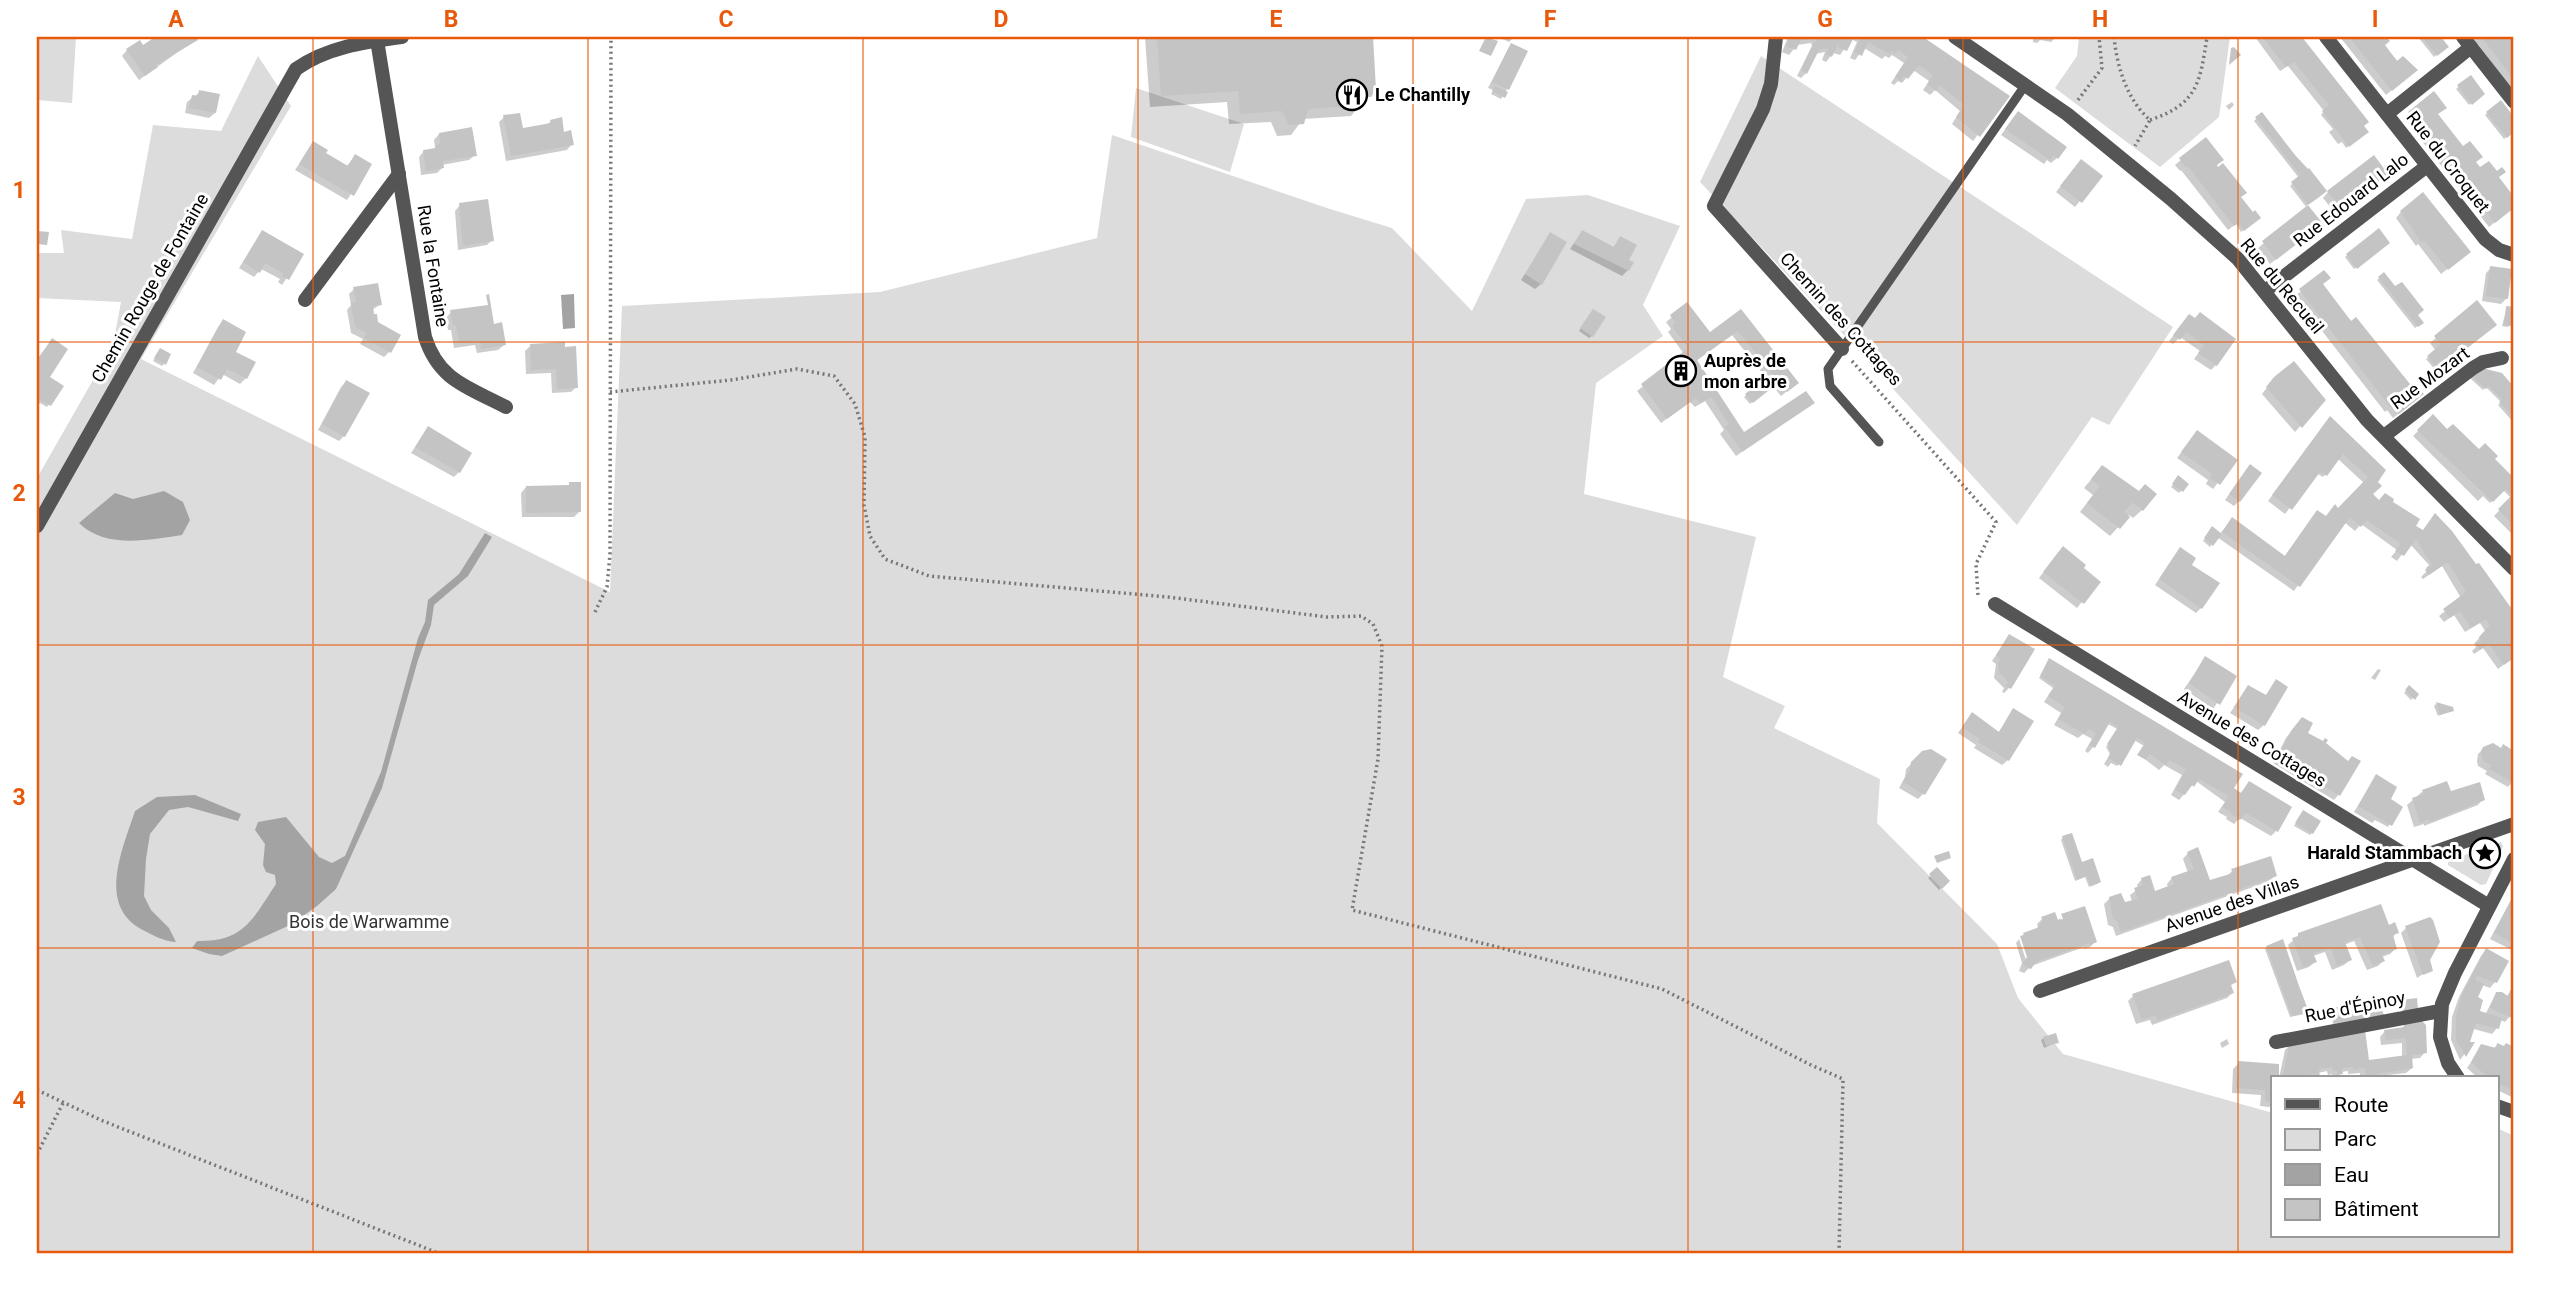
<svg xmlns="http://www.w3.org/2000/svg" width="2551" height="1290" font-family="Roboto,sans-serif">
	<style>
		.green { fill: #dcdcdc }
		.water { fill: #a3a3a3 }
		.shadow { fill: #0003 }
		.building { fill: #c4c4c4 }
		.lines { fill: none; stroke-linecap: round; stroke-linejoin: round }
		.path { stroke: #777; stroke-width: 3.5; stroke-dasharray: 2 3.5; stroke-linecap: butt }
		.service { stroke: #555; stroke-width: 9 }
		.minor { stroke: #555; stroke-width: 14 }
		.tertiary { stroke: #555; stroke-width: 14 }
		.grid { fill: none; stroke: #e8590c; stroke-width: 2; stroke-opacity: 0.55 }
		.labels { text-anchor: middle; stroke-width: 6; stroke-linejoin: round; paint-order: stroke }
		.poi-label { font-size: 18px; font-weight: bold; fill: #000; stroke: #fff; text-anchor: start }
		.street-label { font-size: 18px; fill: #000; stroke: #fff }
		.park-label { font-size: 18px; fill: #333; stroke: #fff }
		.neatline { fill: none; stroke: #e8590c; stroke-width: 2.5 }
		.grid-label { font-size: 23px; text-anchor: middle; font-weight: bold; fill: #e8590c }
	</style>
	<rect width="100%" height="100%" fill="#fff"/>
	<g class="green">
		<polygon points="37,37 76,37 72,103 37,100"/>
		<polygon points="2079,37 2230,37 2219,117 2160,167 2055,88 2077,56"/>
		<polygon points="258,56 291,106 141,359 610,592 622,306 880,292 1097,238 1112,135 1330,209 1392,228 1472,311 1526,199 1588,195 1680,226 1643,305 1663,336 1596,383 1584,494 1756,537 1723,677 1785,706 1774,728 1880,779 1877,823 1997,944 2018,998 2063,1054 2273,1113 2273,1236 2497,1236 2497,1128 2514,1136 2514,1253 37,1253 37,478 113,345 121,302 37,298 37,253 64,253 61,230 132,239 153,125 221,131"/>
		<polygon points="1761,56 2173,327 2109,425 2092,417 2017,525 1844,335 1700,182"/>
		<polygon points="1136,88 1244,124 1230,172 1131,137"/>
		<polygon points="2501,842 2503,846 2486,884 2481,885 2448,865 2448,861"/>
	</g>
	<g class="water">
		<polygon points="574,294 575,328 563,329 561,295"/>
		<path d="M164,491l19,11 7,18 -8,15c-34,5 -77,14 -103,-12l36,-30 18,6z"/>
		<path d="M485,533l7,4 -24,39 -34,29 -3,20 -13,35 -36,128 -46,101 -19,17 -27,19 -68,31 -13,-2 -17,-6 5,-7c47,1 55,-21 79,-57l-1,-9 -9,-3 -3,-7 2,-21 -10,-14 3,-8 28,-5 33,40 13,6 13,-7 36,-84 37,-134 7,-16 3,-22 31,-26z"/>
		<path d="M195,795l46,19 -3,7 -50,-14 -19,3 -19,24 -4,25 -2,37 7,14 18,18 7,14c-14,-1 -23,-7 -35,-13 -44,-25 -18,-81 -6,-118l22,-14z"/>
	</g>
	<g class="shadow">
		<polygon points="158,37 194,37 196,39 139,80 122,56 127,50 142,47"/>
		<polygon points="1145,37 1371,37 1374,88 1351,116 1303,119 1291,135 1277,136 1271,122 1229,124 1227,102 1150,107"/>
		<polygon points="1498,37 1514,37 1509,42"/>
		<polygon points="1788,37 1919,37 2007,96 1973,141 1952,124 1960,111 1935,90 1930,95 1923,90 1929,81 1913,70 1902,83 1898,81 1894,85 1891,83 1904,63 1892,55 1889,58 1885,56 1882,59 1864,48 1855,60 1850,58 1857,42 1851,39 1840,55 1833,53 1826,62 1822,60 1825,52 1815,54 1806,73 1801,78 1797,76 1812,46 1811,43 1797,45 1789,55 1782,52"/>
		<polygon points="2020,37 2056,37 2051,42 2040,40 2037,43 2033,42 2033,39"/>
		<polygon points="2255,37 2300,37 2367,122 2362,126 2367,132 2346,148 2342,142 2338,144 2329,132 2333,129 2321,115 2324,111 2288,66 2280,71"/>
		<polygon points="2340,37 2384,37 2387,41 2383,45 2410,75 2386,95"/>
		<polygon points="2418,37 2439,37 2446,46 2434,57"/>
		<polygon points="2472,37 2514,37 2514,84 2510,87"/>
		<polygon points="1509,47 1507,89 1501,99 1491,94 1493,90 1488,88"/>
		<polygon points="2470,77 2483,93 2469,105 2456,89"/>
		<polygon points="200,92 215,113 209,118 185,113 187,102"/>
		<polygon points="2232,102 2234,105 2229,110 2226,106"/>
		<polygon points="2500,103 2514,120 2514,131 2504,139 2485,115"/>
		<polygon points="2409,113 2437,115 2480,170 2498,178 2514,199 2514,207 2489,227 2404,118"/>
		<polygon points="2261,114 2294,157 2325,191 2306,206 2321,224 2270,264 2258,248 2307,208 2290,186 2299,178 2254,121"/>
		<polygon points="504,117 522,130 547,125 551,121 572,144 567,150 506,161 499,122"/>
		<polygon points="2013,119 2057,158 2051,163 2047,160 2044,164 2001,135"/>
		<polygon points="439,134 475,155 469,160 442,165 442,168 437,173 421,175 419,157 424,151 435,148 434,140"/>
		<polygon points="2205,139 2215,166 2250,212 2259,218 2241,232 2236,224 2228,230 2181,170 2180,171 2175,165"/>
		<polygon points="313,143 323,153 346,167 355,156 370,165 347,200 295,170"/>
		<polygon points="2076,167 2100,176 2075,207 2056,192"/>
		<polygon points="2380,179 2335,213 2323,198 2328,192"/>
		<polygon points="460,205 492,240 487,245 458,250 455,211"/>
		<polygon points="2401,212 2463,257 2441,274 2418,244 2416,246 2396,218"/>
		<polygon points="2378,231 2387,243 2354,269 2345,257"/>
		<polygon points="262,232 302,255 282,285 278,282 280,279 261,269 254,277 239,268"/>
		<polygon points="1582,232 1613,248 1620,238 1628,270 1622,276 1570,249"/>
		<polygon points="1551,234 1541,284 1535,289 1521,280"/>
		<polygon points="2491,268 2507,298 2501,304 2482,301 2486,273"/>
		<polygon points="2324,272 2321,285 2416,400 2393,418 2387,410 2385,412 2295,296"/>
		<polygon points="2383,275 2421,323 2415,328 2377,280"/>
		<polygon points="354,289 381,304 372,310 389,352 384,357 360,344 363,339 351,333 347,310 351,305 349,294"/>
		<polygon points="2477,302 2439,369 2436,371 2426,359 2436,351 2430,343"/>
		<polygon points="1687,305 1709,335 1740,312 1791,388 1781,396 1772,385 1750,404 1744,397 1767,379 1732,335 1696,361 1743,435 1813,403 1736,456 1720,434 1724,430 1705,401 1695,407 1690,402 1661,423 1637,391 1684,354 1668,332 1671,329 1666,322"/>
		<polygon points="2507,307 2510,325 2508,327 2502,326"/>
		<polygon points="451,312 492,326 504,345 498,350 477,353 475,345 454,348 451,330 448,330 446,318"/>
		<polygon points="1591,314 1592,336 1589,338 1579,331"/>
		<polygon points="2189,316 2216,365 2211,370 2194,359 2200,351 2180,337 2173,344 2169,341"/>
		<polygon points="223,321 234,352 246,378 240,384 222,374 214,385 193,373 218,327"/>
		<polygon points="52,340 47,378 61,387 47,407 40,403 37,406 37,359"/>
		<polygon points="530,346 576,387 571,392 552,393 551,373 526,374 525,351"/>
		<polygon points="158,352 164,364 162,366 153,361"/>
		<polygon points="2472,376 2510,384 2514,391 2514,423 2498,405 2501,402 2486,387 2483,390 2470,378"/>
		<polygon points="346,382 344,436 339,441 318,430 341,387"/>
		<polygon points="2269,385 2324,400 2295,432 2262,394"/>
		<polygon points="2433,416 2447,431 2493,459 2514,480 2514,536 2494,516 2511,498 2503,490 2490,503 2483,496 2478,501 2413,436"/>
		<polygon points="2325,424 2384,470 2371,494 2379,502 2391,503 2422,532 2435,515 2476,567 2478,565 2514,615 2514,657 2498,669 2483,648 2474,654 2472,651 2476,647 2474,644 2485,631 2480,623 2465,632 2454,615 2444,622 2439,616 2461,598 2442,566 2423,579 2421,577 2427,571 2426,568 2429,565 2410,544 2397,561 2391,557 2397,550 2361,524 2355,531 2344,522 2294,591 2217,537 2210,547 2203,541 2211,531 2220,534 2227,525 2284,557 2312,518 2326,518 2338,510 2364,483 2338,459 2323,477 2316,473 2285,514 2268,501"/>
		<polygon points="428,428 459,472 454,477 411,453"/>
		<polygon points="2197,432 2235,460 2213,489 2206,484 2208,480 2177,458"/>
		<polygon points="2245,472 2239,501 2234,506 2225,500"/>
		<polygon points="2094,476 2142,510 2133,518 2129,515 2110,536 2080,512 2093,495 2084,488"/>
		<polygon points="2178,478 2187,484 2179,493 2171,487"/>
		<polygon points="570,484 580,511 574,517 522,517 521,493 526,487 567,487"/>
		<polygon points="2058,553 2098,582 2077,608 2039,578"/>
		<polygon points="2173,558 2191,563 2201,608 2196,613 2155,585"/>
		<polygon points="2009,636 2009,688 2004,693 2002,692 2004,688 1994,678 1996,664 1992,661"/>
		<polygon points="2205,659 2235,676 2213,709 2184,689"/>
		<polygon points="2048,663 2231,789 2240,794 2249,783 2290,808 2276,831 2271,836 2240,818 2234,824 2226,819 2227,817 2218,812 2225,802 2196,781 2179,800 2171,795 2182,775 2164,765 2159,770 2146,760 2144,746 2134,740 2122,761 2117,766 2111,763 2108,767 2104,764 2110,754 2106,747 2117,729 2108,724 2093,747 2088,753 2085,751 2092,739 2083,734 2078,738 2054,725 2061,713 2044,702 2053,688 2039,678"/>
		<polygon points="2378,669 2381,670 2375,680 2371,678"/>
		<polygon points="2276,681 2264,725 2258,730 2230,713 2248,687 2265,697"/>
		<polygon points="2409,688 2417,694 2411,700 2404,693"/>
		<polygon points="2436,704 2452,709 2452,710 2438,716 2434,706"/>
		<polygon points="2014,711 2008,760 2002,765 1974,748 1976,745 1958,733 1972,714 1998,733"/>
		<polygon points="2297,724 2306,733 2323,744 2339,794 2334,800 2273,763 2286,738"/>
		<polygon points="2503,747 2514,753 2514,780 2508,787 2485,774 2487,771 2478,766 2477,761 2478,754 2484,748 2500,749"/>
		<polygon points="1923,752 1923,794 1918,799 1899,788 1905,777 1906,769"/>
		<polygon points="2376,776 2383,809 2401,808 2388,827 2375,820 2372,823 2354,812"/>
		<polygon points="2423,791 2450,794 2483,799 2478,805 2424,826 2424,824 2414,827 2407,805"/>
		<polygon points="2301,815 2312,833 2310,835 2294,826"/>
		<polygon points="2063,837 2081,864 2099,882 2097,884 2089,887 2085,877 2075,881 2061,840"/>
		<polygon points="2188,853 2209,882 2226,877 2232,871 2275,875 2270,881 2116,936 2113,927 2108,925 2104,904 2110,898 2124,905 2132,902 2130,895 2138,889 2137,885 2142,879 2154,893 2168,888 2167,884 2172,878 2188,873 2183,859"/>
		<polygon points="1937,870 1948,881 1939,890 1928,878"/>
		<polygon points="2514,894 2514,951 2490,939"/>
		<polygon points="2084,908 2095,942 2090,947 2084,949 2084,947 2031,966 2024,973 2019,971 2022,963 2016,943 2019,939 2028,966 2032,965 2022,936 2024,934 2038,928 2037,924 2042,919 2057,922 2060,918 2064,928 2064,917 2062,917"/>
		<polygon points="2388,927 2397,932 2392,938 2395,949 2390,954 2382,957 2383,961 2378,966 2367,970 2354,941 2344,945 2350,960 2344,965 2332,970 2325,952 2313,956 2315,962 2309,967 2297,971 2288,945 2299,935"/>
		<polygon points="2406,928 2429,956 2432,968 2417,978 2401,933"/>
		<polygon points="2267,947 2307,1012 2305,1014 2290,1017 2265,949"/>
		<polygon points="2486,950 2495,982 2490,988 2482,985 2476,998 2478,1012 2485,1015 2494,997 2497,994 2507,997 2514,983 2514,1017 2511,1015 2505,1022 2500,1020 2497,1028 2492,1034 2474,1029 2467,1044 2472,1044 2460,1060 2451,1040 2452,1017 2459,997 2481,956"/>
		<polygon points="2229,985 2232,993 2227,998 2152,1025 2150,1020 2136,1024 2128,1001 2133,996"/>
		<polygon points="2333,1010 2369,1013 2380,1016 2333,1024 2331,1012"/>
		<polygon points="2405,1025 2425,1052 2420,1058 2410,1059 2412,1068 2406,1073 2360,1078 2360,1073 2348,1074 2348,1071 2341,1072 2337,1078 2332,1078 2332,1074 2328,1075 2327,1071 2318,1073 2317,1078 2273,1078 2273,1103 2269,1107 2260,1106 2261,1095 2232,1093 2233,1069 2239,1063 2279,1078 2285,1050 2291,1044 2368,1062 2402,1058 2402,1043 2381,1045 2380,1037 2385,1031 2400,1030"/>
		<polygon points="2044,1038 2057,1042 2044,1048 2041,1040"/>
		<polygon points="2227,1039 2229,1044 2222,1048 2220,1043"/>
		<polygon points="2497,1045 2513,1048 2514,1046 2514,1098 2497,1090 2497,1078 2478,1078 2467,1068 2482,1046 2493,1049"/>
	</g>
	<g class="building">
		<polygon points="155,37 196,37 198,40 156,65 158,67 145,76 126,49 140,40 143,45"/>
		<polygon points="1157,37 1373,37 1376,89 1371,97 1363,97 1364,105 1308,109 1304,124 1289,125 1282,111 1240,114 1238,91 1161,96"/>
		<polygon points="1486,37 1498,41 1491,56 1479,51"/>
		<polygon points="1790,37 1815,37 1816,38 1801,40 1796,50 1786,46"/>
		<polygon points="1816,37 1854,37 1847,51 1839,48 1838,44 1832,57 1826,54 1829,48 1819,50 1807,74 1801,70 1814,42 1817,42"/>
		<polygon points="1861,37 1923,37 2010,96 1980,137 1956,117 1964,105 1940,85 1936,91 1927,84 1933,75 1919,65 1908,79 1904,76 1901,81 1895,77 1908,57 1898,50 1896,54 1891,51 1889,54 1868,42 1862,56 1854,52"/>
		<polygon points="2265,37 2302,37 2369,122 2364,126 2369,132 2349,147 2322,111 2329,105 2294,62 2286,67 2263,38"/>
		<polygon points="2349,37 2386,37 2390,41 2385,45 2397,61 2403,56 2418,70 2392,91"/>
		<polygon points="2422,37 2441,37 2449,47 2437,56"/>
		<polygon points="2481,37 2514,37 2514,80 2494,53"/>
		<polygon points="1511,43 1528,51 1509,90 1492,82"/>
		<polygon points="2234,47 2241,55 2229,65 2231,48"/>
		<polygon points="2471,75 2485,94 2472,105 2457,85"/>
		<polygon points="1495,86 1508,92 1505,98 1492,91"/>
		<polygon points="199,90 220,94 216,113 189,108 192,95 198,96"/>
		<polygon points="2434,91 2447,108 2438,114 2463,146 2470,141 2483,157 2476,162 2480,167 2489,161 2497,171 2502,167 2506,172 2499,177 2514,197 2514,208 2495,223 2408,112"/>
		<polygon points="2501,100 2514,117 2514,132 2507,138 2486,112"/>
		<polygon points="2018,111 2067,147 2058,159 2054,156 2050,160 2005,129"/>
		<polygon points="2262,112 2295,155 2308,169 2309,168 2327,191 2374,155 2388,174 2342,209 2327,191 2318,198 2308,205 2323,224 2276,260 2262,241 2308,205 2291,182 2300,175 2255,117"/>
		<polygon points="520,113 523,128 551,123 550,120 562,117 564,132 571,130 574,145 511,156 503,115"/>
		<polygon points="472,127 477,156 443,161 444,168 426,171 423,150 436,148 436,145 440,144 439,133"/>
		<polygon points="2206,137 2224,160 2217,165 2218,167 2223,163 2247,193 2241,197 2253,212 2255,210 2261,218 2244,231 2238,223 2234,226 2188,166 2186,168 2179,158"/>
		<polygon points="313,141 328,150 326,153 348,166 355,154 372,164 354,196 299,164"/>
		<polygon points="2081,159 2103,176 2082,203 2060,186"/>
		<polygon points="2423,192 2471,252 2448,270 2424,240 2422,243 2400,211"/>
		<polygon points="488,199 494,241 463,246 459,203"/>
		<polygon points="2379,228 2390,243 2357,269 2346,254"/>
		<polygon points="262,230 304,254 289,280 282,276 284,274 265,263 260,273 243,262"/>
		<polygon points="1582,230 1614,247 1620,236 1637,245 1629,260 1634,262 1629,271 1574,244"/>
		<polygon points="37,231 49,232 47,245 37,244"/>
		<polygon points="1550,232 1567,242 1542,285 1525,274"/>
		<polygon points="2490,266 2512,269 2508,299 2486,296"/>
		<polygon points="2324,270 2331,278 2323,284 2351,321 2356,317 2414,389 2417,387 2424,394 2399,414 2393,406 2391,408 2299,289"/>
		<polygon points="2384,272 2395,286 2402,282 2424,310 2418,315 2424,323 2418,327 2378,277"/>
		<polygon points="378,283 382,305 373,306 374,314 377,314 378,322 401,335 391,353 364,338 367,333 356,328 353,316 351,303 356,302 353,287"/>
		<polygon points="489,294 494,324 502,322 506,345 481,349 480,341 459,343 456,325 453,326 450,310 488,305 486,295"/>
		<polygon points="2477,300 2497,325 2439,370 2427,356 2441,344 2434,336"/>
		<polygon points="1687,302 1710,332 1741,309 1799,383 1787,392 1738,331 1697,360 1744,432 1806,391 1815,403 1742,452 1725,427 1729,424 1711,397 1701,403 1696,398 1667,419 1641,384 1688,348 1672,326 1675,323 1670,315"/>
		<polygon points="2506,306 2514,307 2512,326 2504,325"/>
		<polygon points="1593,309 1606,317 1593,337 1580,328"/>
		<polygon points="2200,312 2236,339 2217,366 2198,353 2204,345 2186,332 2180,340 2173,335 2189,314 2195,318"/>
		<polygon points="223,319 246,332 236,352 256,362 247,379 227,369 221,380 197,367"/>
		<polygon points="52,338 68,349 50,377 64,386 51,406 37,398 37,357 39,358"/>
		<polygon points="565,342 565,347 576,346 578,388 557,389 556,369 531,370 530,344"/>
		<polygon points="160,348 171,354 166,365 154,358"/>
		<polygon points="2294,361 2326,400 2302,428 2266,387 2274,377"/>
		<polygon points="2482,368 2502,373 2514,387 2514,417 2499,402 2502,399 2489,386 2486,389 2471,375"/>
		<polygon points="1766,378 1773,387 1753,403 1745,394"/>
		<polygon points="346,380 370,393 345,437 322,424"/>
		<polygon points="2433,414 2447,429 2453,424 2479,449 2485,443 2498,456 2495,459 2514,478 2514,526 2498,509 2512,495 2506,489 2493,502 2417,430"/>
		<polygon points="2330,416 2386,470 2378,482 2382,486 2373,494 2379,500 2385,493 2394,499 2393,502 2420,519 2416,526 2423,530 2435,513 2452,531 2476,564 2479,563 2514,612 2514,658 2504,665 2489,644 2480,650 2476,644 2481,641 2479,637 2490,625 2486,619 2471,628 2460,611 2450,618 2443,609 2466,592 2448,562 2429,575 2425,570 2432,565 2416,539 2404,556 2395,551 2401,544 2367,520 2361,527 2350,517 2300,587 2222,532 2232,517 2285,556 2317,510 2326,516 2335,504 2338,508 2368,477 2343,454 2327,476 2320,472 2292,510 2272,495"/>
		<polygon points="428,426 472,453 460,473 415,447"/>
		<polygon points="2197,430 2238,460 2220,485 2210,478 2212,474 2181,452"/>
		<polygon points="2250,464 2262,473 2240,502 2229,494"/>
		<polygon points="2102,465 2139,491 2145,484 2157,494 2143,511 2132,503 2124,512 2130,517 2120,529 2087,503 2100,486 2091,479"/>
		<polygon points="2178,475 2189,484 2183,492 2172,484"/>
		<polygon points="569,482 581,482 581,512 526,513 526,486 569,485"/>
		<polygon points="2212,526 2222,534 2213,546 2204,538"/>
		<polygon points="2063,546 2086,565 2084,568 2101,582 2084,604 2043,572"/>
		<polygon points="2180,547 2196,558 2192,565 2220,583 2202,609 2159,579"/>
		<polygon points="2009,634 2035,649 2011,689 2006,686 2008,682 1999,672 1998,664 2000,658 1996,655"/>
		<polygon points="2205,656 2237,676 2220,705 2189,683"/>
		<polygon points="2049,658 2243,774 2234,788 2241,793 2249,781 2292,807 2278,832 2246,813 2240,820 2230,813 2231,812 2222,807 2229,796 2199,779 2194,787 2192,785 2185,795 2175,790 2186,769 2169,760 2166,765 2149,754 2146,760 2137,755 2145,743 2137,738 2121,766 2115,762 2108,758 2111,751 2108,750 2110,746 2107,744 2118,727 2110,722 2095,748 2089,745 2096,733 2088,729 2085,734 2058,719 2065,707 2048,696 2055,686 2040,676"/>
		<polygon points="2276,679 2288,687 2265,726 2234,707 2248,685 2266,695"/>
		<polygon points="2409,685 2419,694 2415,700 2405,690"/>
		<polygon points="2436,702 2453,707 2454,711 2440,715"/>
		<polygon points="2013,708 2034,721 2009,761 1978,742 1980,739 1962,727 1972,712 1999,732"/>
		<polygon points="2302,717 2313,723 2308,733 2323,741 2325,738 2328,740 2326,743 2348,761 2352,756 2361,761 2340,796 2277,757 2291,731"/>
		<polygon points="2493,743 2501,748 2503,744 2514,751 2514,783 2489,769 2491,765 2483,761 2481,751 2483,747"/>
		<polygon points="1931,749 1947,759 1925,795 1903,782 1910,770 1911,762 1922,751"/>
		<polygon points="2376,774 2397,787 2391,799 2403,807 2392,826 2358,806"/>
		<polygon points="2447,781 2451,791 2480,782 2485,800 2430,822 2429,819 2420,823 2412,798 2424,794 2422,790"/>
		<polygon points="2303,810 2321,821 2313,834 2295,823"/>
		<polygon points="2072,833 2082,862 2093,858 2101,882 2091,886 2087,876 2077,880 2062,836"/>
		<polygon points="2198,847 2210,880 2233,873 2231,869 2271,856 2277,876 2121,932 2118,922 2113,919 2109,897 2121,893 2125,902 2138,899 2134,888 2143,885 2141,878 2150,875 2155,891 2174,884 2171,877 2194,869 2187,852"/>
		<polygon points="1949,851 1951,858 1937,863 1934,856"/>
		<polygon points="1937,867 1950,881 1942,889 1929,874"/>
		<polygon points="2514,895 2514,944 2494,933"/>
		<polygon points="2381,904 2389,925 2395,922 2399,933 2393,935 2397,949 2382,955 2385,961 2373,966 2360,937 2345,942 2352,960 2337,966 2331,948 2313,953 2317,962 2303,967 2292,938 2298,936 2298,933"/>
		<polygon points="2085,906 2097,942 2090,945 2089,943 2036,962 2031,969 2025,967 2023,963 2027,957 2020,936 2024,935 2023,933 2037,928 2043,921 2041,917 2055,912 2058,920 2063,919 2061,914"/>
		<polygon points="2430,917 2433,920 2440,942 2430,960 2433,971 2423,975 2405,926"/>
		<polygon points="2283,939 2299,986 2309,1012 2292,1016 2266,946"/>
		<polygon points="2486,948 2509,961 2497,983 2477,976 2475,980 2484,984 2478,997 2483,1000 2480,1011 2502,1018 2499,1029 2476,1023 2470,1042 2475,1042 2466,1057 2456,1040 2456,1015 2464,990"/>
		<polygon points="2229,960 2237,982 2231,985 2234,993 2157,1021 2156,1015 2142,1020 2132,994"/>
		<polygon points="2514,984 2514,1013 2512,1018 2490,1008 2496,992 2502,992 2508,996"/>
		<polygon points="2417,998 2418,1009 2402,1012 2401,1000"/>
		<polygon points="2367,1001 2370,1011 2382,1010 2384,1015 2334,1023 2333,1008"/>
		<polygon points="2421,1020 2426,1025 2427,1053 2412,1055 2413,1068 2371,1075 2366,1075 2365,1068 2353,1070 2353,1067 2342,1068 2343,1074 2337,1075 2337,1070 2333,1071 2332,1067 2319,1069 2320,1078 2316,1078 2315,1074 2282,1078 2290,1043 2365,1030 2369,1060 2407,1055 2406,1038 2386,1040 2384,1030 2404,1027 2404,1023"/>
		<polygon points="2056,1033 2059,1043 2046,1046 2043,1037"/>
		<polygon points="2497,1043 2504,1046 2506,1043 2514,1047 2514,1091 2497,1083 2497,1078 2489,1078 2471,1062 2481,1044 2496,1048"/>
		<polygon points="2238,1061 2279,1064 2279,1078 2273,1078 2273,1102 2265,1101 2265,1090 2236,1088"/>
	</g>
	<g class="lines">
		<g class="path">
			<path d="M2114,37c3,30 13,63 36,83l-15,26"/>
			<polyline points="2078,100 2102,68 2099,37"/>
			<path d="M2150,120c48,-16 50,-38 57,-83"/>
			<polyline points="1852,361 1996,522 1976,564 1978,596 1980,597"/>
			<polyline points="610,392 731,380 797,369 834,376 855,404 865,437 864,505 870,536 885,559 929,576 1168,597 1327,617 1361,616 1373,624 1382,646 1378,759 1352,910 1662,989 1811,1065 1843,1079 1839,1253"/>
			<polyline points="595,612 607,587 610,554 611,37"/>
			<polyline points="37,1090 103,1121 438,1253"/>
			<polyline points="37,1154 63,1103"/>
		</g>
		<polyline class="service" points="1879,442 1830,386 1828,369 2026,84"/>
		<g class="minor">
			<polyline points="1776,37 1771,84 1763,109 1714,206 1842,349"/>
			<polyline points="2326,37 2485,239 2499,250 2514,255"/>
			<polyline points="2463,37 2514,102"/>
			<path d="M377,40l48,297c14,44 43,50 81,70"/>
			<polyline points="2387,114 2471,47"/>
			<polyline points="2265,291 2427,166"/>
			<polyline points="305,300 399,174"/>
			<polyline points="2384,436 2473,368 2483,362 2502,358"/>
			<path d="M37,526l259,-457c31,-22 69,-27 106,-32"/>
			<polyline points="1995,604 2489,906"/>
			<polyline points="2040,991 2514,824"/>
			<polyline points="2276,1042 2440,1011"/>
		</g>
		<g class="tertiary">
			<polyline points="1955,37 2067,114 2171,199 2238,259 2367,420 2514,569"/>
			<polyline points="2458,1078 2448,1063 2440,1037 2442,1004 2455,973 2514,859"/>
			<polyline points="2497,1106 2514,1112"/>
		</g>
	</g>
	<path class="grid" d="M313,37v1216M588,37v1216M863,37v1216M1138,37v1216M1413,37v1216M1688,37v1216M1963,37v1216M2238,37v1216M37,342h2477M37,645h2477M37,948h2477"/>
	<defs>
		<g id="restaurant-ring" transform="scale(1.575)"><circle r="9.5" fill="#fff" stroke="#000" stroke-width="1.5"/><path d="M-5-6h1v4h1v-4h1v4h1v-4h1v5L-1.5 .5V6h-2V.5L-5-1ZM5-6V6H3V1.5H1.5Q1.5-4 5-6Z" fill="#000"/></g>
		<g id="building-ring" transform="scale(1.575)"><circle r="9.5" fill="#fff" stroke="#000" stroke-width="1.5"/><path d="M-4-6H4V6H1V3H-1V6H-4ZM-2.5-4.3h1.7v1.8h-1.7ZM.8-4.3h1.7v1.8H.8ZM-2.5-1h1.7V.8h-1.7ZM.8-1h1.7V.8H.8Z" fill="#000"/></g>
		<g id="sight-ring" transform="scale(1.575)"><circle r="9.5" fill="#fff" stroke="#000" stroke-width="1.5"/><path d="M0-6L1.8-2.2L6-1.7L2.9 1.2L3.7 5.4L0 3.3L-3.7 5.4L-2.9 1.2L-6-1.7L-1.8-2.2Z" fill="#000"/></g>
	</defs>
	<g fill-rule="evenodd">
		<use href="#restaurant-ring" x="1352" y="95"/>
		<use href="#building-ring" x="1681" y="371"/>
		<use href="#sight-ring" x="2485" y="853"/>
	</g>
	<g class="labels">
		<g class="poi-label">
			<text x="1375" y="101">Le Chantilly</text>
			<text x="1704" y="367">Auprès de<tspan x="1704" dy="21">mon arbre</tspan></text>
			<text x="2462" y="859" text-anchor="end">Harald Stammbach</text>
		</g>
		<g class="street-label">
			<text transform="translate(2448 162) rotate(52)" y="6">Rue du Croquet</text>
			<text transform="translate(2351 200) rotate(-38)" y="6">Rue Edouard Lalo</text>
			<text transform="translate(433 266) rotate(81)" y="6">Rue la Fontaine</text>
			<text transform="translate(2282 286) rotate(50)" y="6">Rue du Recueil</text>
			<text transform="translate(150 288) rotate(-60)" y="6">Chemin Rouge de Fontaine</text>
			<text transform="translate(1841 319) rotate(48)" y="6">Chemin des Cottages</text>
			<text transform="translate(2430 378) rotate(-36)" y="6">Rue Mozart</text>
			<text transform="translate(2252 739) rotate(31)" y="6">Avenue des Cottages</text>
			<text transform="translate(2232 904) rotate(-19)" y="6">Avenue des Villas</text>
			<text transform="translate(2355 1007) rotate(-11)" y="6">Rue d'Épinoy</text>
		</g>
		<g class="park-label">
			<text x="369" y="928">Bois de Warwamme</text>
		</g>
	</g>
	<rect width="2551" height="1290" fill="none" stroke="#ffffff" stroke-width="77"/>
	<rect x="2271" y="1076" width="228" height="161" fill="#ffffff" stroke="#999999" stroke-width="2"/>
	<rect x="2285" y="1099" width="35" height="10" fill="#555555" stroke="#999999" stroke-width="2"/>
	<text x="2334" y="1112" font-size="21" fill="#000000">Route</text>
	<rect x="2285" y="1129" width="35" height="21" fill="#dcdcdc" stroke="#999999" stroke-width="2"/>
	<text x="2334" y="1146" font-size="21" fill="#000000">Parc</text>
	<rect x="2285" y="1164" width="35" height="21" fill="#a3a3a3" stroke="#999999" stroke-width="2"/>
	<text x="2334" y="1182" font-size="21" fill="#000000">Eau</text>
	<rect x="2285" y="1199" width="35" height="21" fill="#c4c4c4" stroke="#999999" stroke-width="2"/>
	<text x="2334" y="1216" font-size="21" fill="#000000">Bâtiment</text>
	<rect x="38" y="38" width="2474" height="1214" class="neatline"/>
	<g class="grid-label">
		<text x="176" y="27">A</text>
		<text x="451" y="27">B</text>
		<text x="726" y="27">C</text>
		<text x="1001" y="27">D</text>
		<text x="1276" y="27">E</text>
		<text x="1550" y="27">F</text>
		<text x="1825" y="27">G</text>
		<text x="2100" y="27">H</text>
		<text x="2375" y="27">I</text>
		<text x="19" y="198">1</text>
		<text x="19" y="501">2</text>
		<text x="19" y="805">3</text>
		<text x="19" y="1108">4</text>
	</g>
</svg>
